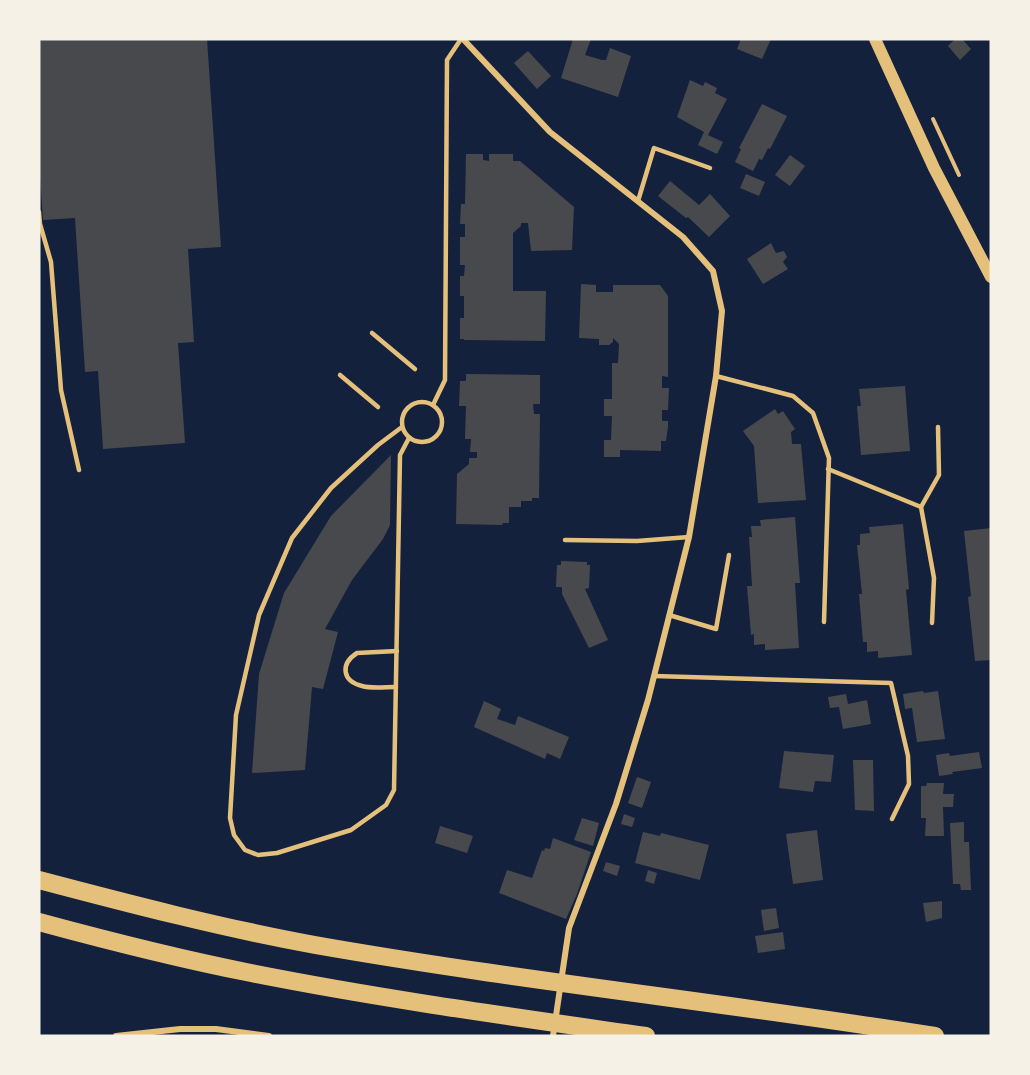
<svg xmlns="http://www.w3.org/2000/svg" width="1030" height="1075" font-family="'PT Sans',sans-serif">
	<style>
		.building { fill: #48494c }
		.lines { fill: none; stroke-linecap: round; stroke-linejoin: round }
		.path { stroke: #e5c07b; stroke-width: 4 }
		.service { stroke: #e5c07b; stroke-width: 4.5 }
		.minor { stroke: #e5c07b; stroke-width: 6 }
		.secondary { stroke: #e5c07b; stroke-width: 12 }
		.motorway { stroke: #e5c07b; stroke-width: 18 }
	</style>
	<rect width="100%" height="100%" fill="#14213d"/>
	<g class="building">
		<polygon points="39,39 207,39 221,247 188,249 194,342 178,343 185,443 103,449 98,371 85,372 75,218 43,220 39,161"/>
		<polygon points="573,39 591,39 585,55 602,60 606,60 610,48 631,56 618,97 561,78"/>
		<polygon points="741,39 771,39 762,59 737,49"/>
		<polygon points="955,39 962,39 971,49 960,60 948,46"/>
		<polygon points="528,51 551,76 537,89 514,63"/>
		<polygon points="690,80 703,86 705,82 717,88 715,93 727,99 708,135 723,142 717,154 698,145 704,132 677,117"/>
		<polygon points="762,104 787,116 770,149 768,148 762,160 759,159 753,171 735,162 741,149 739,148"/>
		<polygon points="466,154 483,154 483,160 489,161 489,154 513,154 513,161 520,161 574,207 572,250 531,251 528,223 521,223 521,226 513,233 513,291 546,291 545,341 464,340 464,339 460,339 460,318 464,318 464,296 460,296 460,276 464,276 465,265 460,265 460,237 465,237 465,224 460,224 461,204 465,204"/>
		<polygon points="790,155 805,166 790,186 775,175"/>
		<polygon points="746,174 765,182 759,196 740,188"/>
		<polygon points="670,181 699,205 710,194 730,216 709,237 688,217 686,218 658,196"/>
		<polygon points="771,243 776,253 784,251 787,257 783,262 788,269 763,284 747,259"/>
		<polygon points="581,284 596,285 596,292 613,292 613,285 660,285 668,296 668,377 662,376 662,388 669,388 668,410 662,410 662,421 668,421 668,427 666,441 661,441 661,451 620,450 620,457 604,457 604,440 611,440 612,416 604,416 604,399 612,399 612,363 618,363 619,344 613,338 613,342 609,345 599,345 599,339 579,338"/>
		<polygon points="466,374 540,375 540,404 533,404 534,414 540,414 539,498 532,498 532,501 521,501 521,507 509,507 509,523 503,523 502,525 456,524 457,474 469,464 469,458 477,458 477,452 470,452 471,439 465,439 466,406 459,406 460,381 466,381"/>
		<polygon points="905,386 910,451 861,455 857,406 861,406 859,389"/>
		<polygon points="775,409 778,414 783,411 795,429 791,432 792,444 801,444 806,500 758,503 754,446 743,431"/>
		<polygon points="391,455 390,525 383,539 352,580 325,629 338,632 323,689 312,687 305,770 252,773 259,674 284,593 331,516"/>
		<polygon points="795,517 800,583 795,583 799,648 765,650 765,644 754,645 754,634 751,635 747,586 752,586 749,537 752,537 751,526 761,526 760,520"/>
		<polygon points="903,524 909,589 906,590 912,655 878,658 878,651 867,652 867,642 863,642 859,594 862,594 857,545 860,545 860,534 870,533 869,527"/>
		<polygon points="991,528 991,660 975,661 968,597 971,596 964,531"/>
		<polygon points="561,561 587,562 587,565 590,565 589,588 585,589 608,640 589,648 562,594 562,587 556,587 557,565 561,565"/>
		<polygon points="923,691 924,693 938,691 945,739 917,742 912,708 905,709 903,694"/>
		<polygon points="846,694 848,704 867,700 871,724 843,729 839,707 830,708 828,697"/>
		<polygon points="484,701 501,709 497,719 515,725 518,716 569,737 560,759 547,753 545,759 474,727"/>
		<polygon points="784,751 834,755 831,782 815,781 813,792 779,788"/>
		<polygon points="979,752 982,768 952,772 953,774 939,776 936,755 949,753 950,756"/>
		<polygon points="853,760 873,760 874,811 855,810"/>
		<polygon points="637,777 651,782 642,808 628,803"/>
		<polygon points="927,783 944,783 943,794 954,794 953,807 943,807 944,836 925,836 926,818 921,818 921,786 926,786"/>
		<polygon points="624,814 635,818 632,827 621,824"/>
		<polygon points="582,818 599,823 593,846 574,840"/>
		<polygon points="964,822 964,842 969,842 971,890 961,890 960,884 953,884 950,823"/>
		<polygon points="440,826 473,836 467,853 435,843"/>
		<polygon points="817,830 823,880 793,884 786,834"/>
		<polygon points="643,832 660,836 661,833 709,845 700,880 635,863"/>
		<polygon points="553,838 591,852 577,894 566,919 499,893 507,870 532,878 542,850 544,851 545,848 550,849"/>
		<polygon points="606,862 620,866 617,876 603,871"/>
		<polygon points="648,870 657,873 654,884 645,881"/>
		<polygon points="942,901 942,918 926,922 923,903"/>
		<polygon points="776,908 779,928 764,931 761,910"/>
		<polygon points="783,932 785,949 758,953 755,936"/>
	</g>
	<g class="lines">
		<polyline class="path" points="933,119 959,175"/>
		<g class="service">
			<polyline points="638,201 654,148 710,168"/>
			<polyline points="39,212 40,224 51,262 61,390 79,470"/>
			<polyline points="372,333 415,369"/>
			<polyline points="340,375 378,407"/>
			<polyline points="716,376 793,396 813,413 829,458 824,622"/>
			<circle cx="422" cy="422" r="20"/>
			<polyline points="433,405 445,380 447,60 461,39"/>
			<polyline points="402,427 378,445 331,488 292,538 259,615 236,715 230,818 234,835 245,850 258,855 277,853 351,830 386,805 394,790 400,455 409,438"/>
			<polyline points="828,469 921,507 934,578 932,623"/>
			<polyline points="921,507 939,475 938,427"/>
			<polyline points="565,540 637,541 689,537"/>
			<polyline points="669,615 716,629 729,555"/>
			<polyline points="654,676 891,683 908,756 909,784 892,819"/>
			<path d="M396,687c-11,0 -24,2 -34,-1 -20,-5 -22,-22 -5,-33l40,-2"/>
		</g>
		<g class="minor">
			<polyline points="463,39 550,132 683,237 713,271 722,311 716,376 689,537 648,700 616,804 569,928 553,1036"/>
			<polyline points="116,1036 180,1029 216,1029 269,1036"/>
		</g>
		<polyline class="secondary" points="875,39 934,168 991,277"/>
		<g class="motorway">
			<path d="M39,880c91,24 183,48 276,65 205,36 414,58 620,91"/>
			<path d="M39,922c70,19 141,37 212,51 131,26 263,44 395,63"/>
		</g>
	</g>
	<rect width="1030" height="1075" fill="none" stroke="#f6f1e7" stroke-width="81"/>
</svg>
